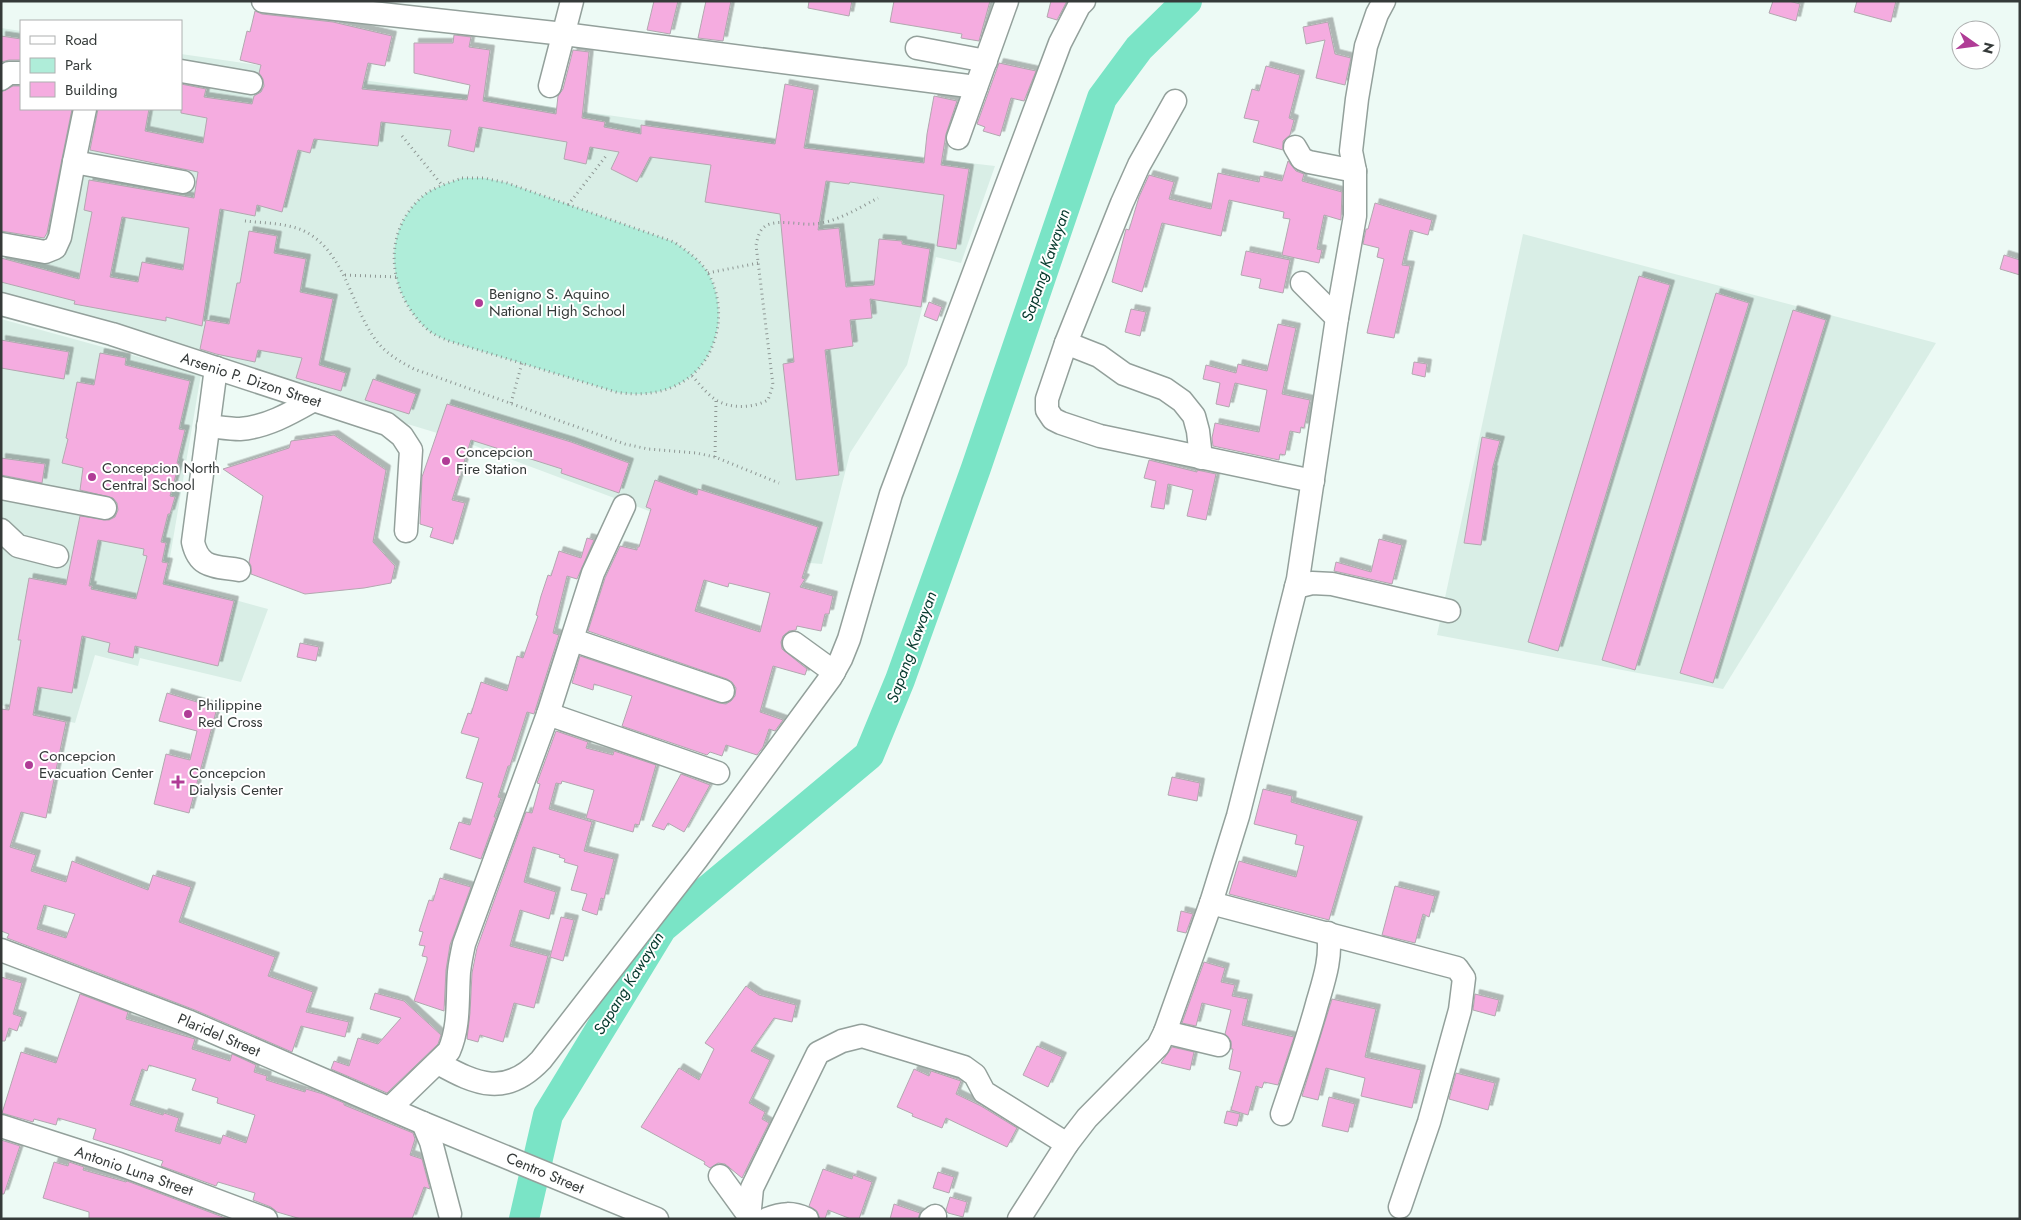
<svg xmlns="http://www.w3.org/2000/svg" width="2021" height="1220" font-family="Jost,sans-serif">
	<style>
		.built { fill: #d9eee6 }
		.green { fill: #afedd9 }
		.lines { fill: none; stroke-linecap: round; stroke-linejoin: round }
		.river { stroke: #7ae4c6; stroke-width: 30 }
		.building { fill: #f5ace0; stroke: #b2a7af; fill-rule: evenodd; filter: url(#shadow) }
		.minor-casing { stroke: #93a09b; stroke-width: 25 }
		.path { stroke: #8e9794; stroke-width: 3; stroke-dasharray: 1 4; stroke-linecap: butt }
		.minor { stroke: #fff; stroke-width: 22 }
		.poi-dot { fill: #b03c96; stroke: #fff; stroke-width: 2 }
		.labels { text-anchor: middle; stroke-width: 4; stroke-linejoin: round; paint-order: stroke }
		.poi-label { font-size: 15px; fill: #353a39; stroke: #fff; text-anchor: start }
		.street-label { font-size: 15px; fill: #353a39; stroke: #fff }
		.water-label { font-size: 16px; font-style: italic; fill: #06392d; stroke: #fff }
	</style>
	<defs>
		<filter id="shadow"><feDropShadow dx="4.5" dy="-4.5" stdDeviation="0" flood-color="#0004"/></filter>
	</defs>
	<rect width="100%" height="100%" fill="#edfaf5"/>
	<g class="built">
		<polygon points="1,28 21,31 21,109 181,109 181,54 831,147 995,166 961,263 936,257 907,365 850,453 822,564 810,563 649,511 457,439 305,393 69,313 1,293"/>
		<polygon points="1523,234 1936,343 1723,689 1437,635"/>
		<polygon points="1,319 201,374 166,581 268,609 241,682 140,658 138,666 95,655 75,723 1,705"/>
	</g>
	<path class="green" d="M462,178h22l23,5 167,59c13,9 26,18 34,31 9,15 12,35 10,52 -8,53 -52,76 -102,67l-167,-51c-7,-3 -15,-6 -21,-11 -40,-36 -48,-97 -5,-134 11,-9 26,-13 39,-18z"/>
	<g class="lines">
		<polyline class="river" points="524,1219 548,1115 662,928 869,755 900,680 976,468 1102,98 1139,48 1187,1"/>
	</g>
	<g class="building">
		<polygon points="654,1 678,1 670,34 647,30"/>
		<polygon points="706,1 731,1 723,41 698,38"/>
		<polygon points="809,1 852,1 849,16 808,8"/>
		<polygon points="894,1 990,1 979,41 961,38 962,34 890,22"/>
		<polygon points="1051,1 1067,1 1057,20 1047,17"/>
		<polygon points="1773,1 1789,1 1800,4 1796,21 1769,13"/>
		<polygon points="1857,1 1896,1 1891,22 1854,12"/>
		<path d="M255,11l7,3 71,8 59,14 -7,30 -17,-3 -6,26 105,11 3,-15 -56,-12v-30h39l1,-8 17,2 -2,10 21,3 -7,51 73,13 2,-18 5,-7 10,-39 16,2 -7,66 23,4 -1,5 37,7v-9l134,19 10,-60 29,6 -10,58 120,15 3,-29 7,-38 23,5 -11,33 -5,31 28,4 -13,80 -19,-3 7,-51 -94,-13 -1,2 -23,-3 -8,49 21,-2 7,59 28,-2 5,-46 23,2v3l28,5 -9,58 -51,-8 2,19 -22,2 3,26 -28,4 14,125 -43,5 -13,-116 11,-2 -14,-148 -75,-12 6,-37 -61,-8 -13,25 -26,-13 8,-17 -29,-5 -4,17 -22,-5 3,-17 -88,-15 -5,25 -26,-6 3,-16 -70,-8 -3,24 -64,-7 -4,14 -12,-3 -16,62 -25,-7 -2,11 -35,-7 -18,117 -36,-9v4l-92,-17 1,-3 -74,-19v-24l78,21 13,-67 -8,-2 5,-30 105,18 4,-26 -108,-22 8,-41h51l-4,22 58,12 4,-25 -26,-5v-29l25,5 -2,8 48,7 2,-8 7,-4 3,-6 -1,-7 -4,-6 2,-8 -21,-5 7,-29 3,1zM122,217l67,11 -6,42 -41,-8 -4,20 -28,-5z"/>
		<polygon points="1328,22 1335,54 1351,58 1345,85 1316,78 1325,40 1306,44 1303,27"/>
		<polygon points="1,36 21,39 21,60 9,60 1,62"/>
		<polygon points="999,63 1036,71 1024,101 1011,98 1000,136 983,131 985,127 977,124"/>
		<polygon points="1266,66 1300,75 1289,118 1294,120 1290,135 1283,141 1283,150 1253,142 1259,121 1244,118 1252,89 1259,91"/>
		<polygon points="13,86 21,86 21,109 72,109 47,233 44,238 1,231 1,92"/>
		<polygon points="1288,161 1296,171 1304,174 1302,181 1342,192 1341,220 1324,215 1317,249 1322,250 1319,263 1282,255 1290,219 1283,218 1284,212 1229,200 1221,236 1162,223 1142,292 1112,282 1126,229 1129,230 1139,197 1149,175 1174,182 1169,199 1211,209 1218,173 1259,182 1260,176 1282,181"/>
		<polygon points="1375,203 1432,220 1428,235 1410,230 1402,265 1410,266 1394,338 1367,333 1384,259 1377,257 1379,248 1363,244 1366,229 1368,229"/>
		<polygon points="249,231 277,236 274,253 306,259 300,292 333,299 319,365 346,373 341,391 296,378 302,358 258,350 255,362 216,354 200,349 206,320 229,324 237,283 240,283"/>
		<polygon points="1246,251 1290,260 1283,293 1259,288 1261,279 1241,275"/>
		<polygon points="2004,255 2020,260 2020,275 2000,269"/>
		<polygon points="1639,276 1670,285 1558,651 1528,642"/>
		<polygon points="1716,293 1749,303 1635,670 1602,660"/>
		<polygon points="929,302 942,307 937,321 924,316"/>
		<polygon points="1131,309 1146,312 1140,336 1125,332"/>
		<polygon points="1793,310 1826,320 1713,683 1680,673"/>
		<polygon points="1278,324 1296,328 1282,394 1310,400 1304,428 1301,427 1300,433 1290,431 1285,455 1280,454 1279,460 1213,446 1212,438 1215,423 1259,432 1267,390 1235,383 1229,407 1216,404 1220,383 1203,379 1206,365 1236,373 1238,364 1267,371"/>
		<polygon points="1,340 69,352 64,379 1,368"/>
		<path d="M100,353l26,5 -1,7 65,16 -11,48 6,1 -8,33 2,1 -9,32 5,1 -5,17h-2l-7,28 5,1 -4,19 6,1 -5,21 71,17 -16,65 -83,-20 -2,12 -25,-6 2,-9 -28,-7 -10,57 -34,-6 -5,28 33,7 -20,96 -25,-6 -11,35 26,8 -5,16 35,11 6,-21 76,29 5,-15 38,12 -12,35 96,35 -7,19 45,16 -7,20 43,10 -4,15 -44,-11 -9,26 -97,-42 -188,-72 2,-4 -8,-3v-222l8,1 12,-70h-3l11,-62 37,7 14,-69 29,4 6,-3 3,-7 -1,-7 -4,-5 -33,-8 3,-22 -21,-5 6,-24 -2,-1 11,-56 17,3zM98,540l46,9 -1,6 4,1 -11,43 -45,-10 1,-3h-3zM44,905l31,9 -9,24 -29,-9z"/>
		<polygon points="1414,362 1427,364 1425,377 1412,374"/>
		<polygon points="373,379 416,394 409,414 365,400"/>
		<polygon points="447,404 571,442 629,463 619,493 561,473 562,469 471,440 452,500 465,503 453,544 430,537 433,528 420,524 422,477"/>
		<polygon points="334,435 386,470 373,542 395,566 391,583 364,588 305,594 251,574 251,566 249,562 263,496 223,469 289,448 291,441"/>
		<polygon points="1482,437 1500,441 1492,470 1493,470 1481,545 1464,543"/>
		<polygon points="1,458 45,464 42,483 1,475"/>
		<polygon points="1149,460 1197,472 1197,470 1216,474 1206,520 1187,516 1193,490 1168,484 1164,509 1151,507 1156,481 1144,478"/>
		<path d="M655,480l42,15 1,-6 120,38 -16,51 3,1 -5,8 33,9 -4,18h-4l-4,17 -24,-5 -1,4 -7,1 -6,5 -2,6 1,7 25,20 -2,6 -32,-9 -13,46 23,8 -8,11 -6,-2 -6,18 -6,8 -31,-10 -4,11 -12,-4 -3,3 -85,-29 10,-30 -38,-12 -1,6 -21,-7 8,-27 139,47 7,1 5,-3 4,-5 1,-8 -4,-6 -5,-3 -139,-48 17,-53 15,-32 17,4v-3h2l12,-38 -5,-2zM704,580l24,7 1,-4 41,10 -10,39 -65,-21z"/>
		<polygon points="587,538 594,540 577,579 567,576 553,633 559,635 534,714 527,712 510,766 508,766 498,797 501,798 494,817 496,817 481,859 450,849 459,822 470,825 483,783 466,778 479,738 461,733 468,713 471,714 481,682 507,691 517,656 523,658 538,616 536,615 541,596 548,575 551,576 559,551 581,558"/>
		<polygon points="1379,539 1402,545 1392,584 1334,571 1336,562 1371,572"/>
		<polygon points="300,643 319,647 316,661 297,657"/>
		<polygon points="167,693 217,708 189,813 154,804 166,754 190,760 197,731 159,721"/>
		<polygon points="556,731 588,742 586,748 613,755 614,751 656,765 639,825 635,824 633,832 586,818 594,790 562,781 561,784 556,783 549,809 592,822 584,851 614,859 604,899 601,898 597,915 582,910 587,894 571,890 578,866 564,862 565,859 559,857 560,855 533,847 524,882 556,892 549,919 520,910 510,946 548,956 534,1008 514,1003 503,1042 480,1035 478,1042 467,1039 470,1013 472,973 477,948 526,812 532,813 540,784 537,783"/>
		<polygon points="681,774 710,785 684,832 668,823 664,830 652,826"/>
		<polygon points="1172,777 1200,783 1197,801 1168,795"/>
		<polygon points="1263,789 1292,796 1291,802 1358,821 1329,920 1229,894 1239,861 1296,877 1304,846 1295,844 1297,835 1254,824"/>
		<polygon points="440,878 471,887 450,945 446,970 444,1011 414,1001 427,960 427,957 422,956 425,946 419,945 423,932 419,931 429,900 433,901"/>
		<polygon points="1395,886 1435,896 1429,917 1423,914 1415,943 1382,935"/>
		<polygon points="1181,911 1193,914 1186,933 1177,931"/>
		<polygon points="561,917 574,920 563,961 550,957"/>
		<polygon points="1204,962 1225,968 1221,982 1235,985 1232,996 1248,999 1242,1025 1294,1037 1278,1085 1264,1082 1262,1088 1256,1086 1248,1115 1231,1110 1241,1072 1229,1069 1233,1049 1231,1049 1231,1041 1225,1034 1231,1010 1202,1003 1196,1026 1182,1023"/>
		<polygon points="1,977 22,983 13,1014 22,1017 17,1031 9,1028 5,1041 1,1041"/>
		<polygon points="746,986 759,995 796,1005 792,1022 774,1018 751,1051 770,1060 749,1103 765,1112 762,1119 769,1123 742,1178 725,1164 718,1163 710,1168 704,1164 705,1162 641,1127 679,1068 699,1080 714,1049 705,1043"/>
		<polygon points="375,993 404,1001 441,1035 438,1044 387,1093 331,1069 334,1061 349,1066 358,1038 378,1044 401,1018 370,1009"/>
		<path d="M80,994l48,18 -2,7 69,20 -3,10 38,12 2,-7 24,11 -2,7 13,4 -1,4 39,12 1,-3 17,5 21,9v2l69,28 2,6 -5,16 12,4 8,30 -6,-2 -12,32h-111l-24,-7 -6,-5 -18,-7 2,-7 -37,-11 -2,4 -55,-20 2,-5 -70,-22 3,-10 -38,-11 -2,7 -22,-6 -1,3 -31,-9 19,-61 35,11zM149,1065l47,14 -4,11 26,8 -1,5 38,12 -9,28 -23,-8 -3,9 -45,-13 4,-13 -15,-5 -1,2 -33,-10 12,-36 5,2z"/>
		<polygon points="1475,994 1499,1000 1495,1016 1473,1010"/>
		<polygon points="1332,999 1376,1009 1365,1057 1421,1070 1412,1108 1361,1096 1365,1078 1326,1068 1318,1100 1302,1096"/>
		<polygon points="1037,1046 1062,1057 1048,1087 1023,1075"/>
		<polygon points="1172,1047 1194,1052 1190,1070 1161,1063"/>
		<polygon points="914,1069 929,1076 931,1071 961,1081 956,1094 981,1106 1017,1128 1007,1147 946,1118 942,1128 912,1116 913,1114 897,1107"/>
		<polygon points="1456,1073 1495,1083 1488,1110 1449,1099"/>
		<polygon points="1329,1097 1355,1104 1348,1132 1322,1126"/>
		<polygon points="1227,1111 1240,1114 1237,1126 1224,1123"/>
		<polygon points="1,1140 20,1146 4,1194 1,1194"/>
		<polygon points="54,1162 68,1166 69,1162 84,1167 83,1170 126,1182 127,1181 228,1219 89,1219 89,1212 43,1198"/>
		<polygon points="823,1169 852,1179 853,1175 872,1182 859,1219 851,1219 828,1210 825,1219 820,1219 817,1211 809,1206"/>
		<polygon points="938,1172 954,1177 949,1193 933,1188"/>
		<polygon points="950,1197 967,1202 963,1217 948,1213 946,1210"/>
		<polygon points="894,1204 920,1213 918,1219 890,1219"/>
	</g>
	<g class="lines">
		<g class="minor-casing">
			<g id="minor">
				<polyline points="263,1 564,34 976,87"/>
				<polyline points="917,48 986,61"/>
				<polyline points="181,71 251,83"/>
				<polyline points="1,79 9,73 21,73"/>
				<polyline points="550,86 572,1"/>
				<polyline points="1175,101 1139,165 1122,203 1066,343 1047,399 1047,410 1053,419 1061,423 1100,436 1313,481"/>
				<polyline points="958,138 1007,1"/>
				<polyline points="1295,147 1302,159 1309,162 1355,171"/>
				<polyline points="74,162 85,109"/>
				<polyline points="1,244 45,252 55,248 60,237 74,162 183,182"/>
				<polyline points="1302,283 1337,318"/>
				<polyline points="1,304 112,334 387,424 402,436 411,450 406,531"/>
				<polyline points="1066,343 1099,356 1124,374 1165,389 1182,401 1194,416 1198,431 1201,458"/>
				<path d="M216,368l-23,174c6,27 22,24 46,28"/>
				<path d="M208,426c10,1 22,3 32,3 27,-2 51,-16 74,-29"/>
				<polyline points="1,488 105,508"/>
				<polyline points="1,530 18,546 57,556"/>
				<polyline points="1296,587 1312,583 1332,584 1449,611"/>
				<polyline points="573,640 723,691"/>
				<polyline points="794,643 834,672"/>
				<polyline points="548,714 718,773"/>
				<polyline points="1211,903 1457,968 1464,978 1460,1010 1429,1122 1400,1207"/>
				<polyline points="1,950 190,1022 423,1123 657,1219"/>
				<polyline points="1165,1032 1219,1045"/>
				<path d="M438,1063c39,22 68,34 103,-3l156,-201 134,-182 10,-18 8,-20 42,-145 169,-451 19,-37 5,-5"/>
				<path d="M390,1108l59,-57c11,-25 8,-53 10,-79 1,-9 3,-19 5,-28l84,-230 45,-141 31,-67"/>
				<path d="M1282,1114c12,-36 25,-73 35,-110 7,-24 15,-47 11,-71"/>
				<polyline points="423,1123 431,1142 450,1214"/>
				<polyline points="1,1126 119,1164 266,1219"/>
				<polyline points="720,1176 749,1216"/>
				<polyline points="749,1219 752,1188 818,1053 842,1041 862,1036 964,1067 975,1075 984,1092 1067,1144"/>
				<path d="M767,1219c15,-6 25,-7 40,0"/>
				<polyline points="931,1219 935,1216"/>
				<polyline points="1019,1219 1067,1144 1087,1118 1158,1046 1165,1032 1211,903 1238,816 1298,579 1337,318 1355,216 1355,171 1351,151 1357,99 1366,46 1377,14 1384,1"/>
			</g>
		</g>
		<g class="path">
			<polyline points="402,136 442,185"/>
			<path d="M462,178h22l23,5 167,59c13,9 26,18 34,31 9,15 12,35 10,52 -8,53 -52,76 -102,67l-167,-51c-7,-3 -15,-6 -21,-11 -40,-36 -48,-97 -5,-134 11,-9 26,-13 39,-18z"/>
			<polyline points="568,205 606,156"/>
			<path d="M245,221c18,2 40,2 57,9 43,20 48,74 73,109 10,14 24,22 39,30l211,75 23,5 48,4 19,4 64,26"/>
			<polyline points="708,273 758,263"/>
			<polyline points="345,275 396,277"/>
			<path d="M692,376c7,7 16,20 26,25 15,8 35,7 50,-1l5,-15 -17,-140c2,-9 4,-18 14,-21 13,-4 30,1 43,0 22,-1 46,-16 65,-26"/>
			<polyline points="511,403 522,363"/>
			<polyline points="715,457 716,401"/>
		</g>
		<use href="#minor" class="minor"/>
	</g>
	<g class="poi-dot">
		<circle cx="479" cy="303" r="5"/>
		<circle cx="446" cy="461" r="5"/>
		<circle cx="92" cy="477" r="5"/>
		<circle cx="188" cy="714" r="5"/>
		<circle cx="29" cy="765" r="5"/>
		<path d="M175.5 774.5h5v5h5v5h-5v5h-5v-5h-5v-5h5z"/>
	</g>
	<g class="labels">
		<g class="poi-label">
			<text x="489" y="299">Benigno S. Aquino<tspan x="489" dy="17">National High School</tspan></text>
			<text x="456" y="457">Concepcion<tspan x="456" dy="17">Fire Station</tspan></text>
			<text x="102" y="473">Concepcion North<tspan x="102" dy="17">Central School</tspan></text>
			<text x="198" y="710">Philippine<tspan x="198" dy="17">Red Cross</tspan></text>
			<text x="39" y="761">Concepcion<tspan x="39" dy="17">Evacuation Center</tspan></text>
			<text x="189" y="778">Concepcion<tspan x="189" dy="17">Dialysis Center</tspan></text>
		</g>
		<g class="street-label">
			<text transform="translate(251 380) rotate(18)" y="5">Arsenio P. Dizon Street</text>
			<text transform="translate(219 1035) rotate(23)" y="5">Plaridel Street</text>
			<text transform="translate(134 1171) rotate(19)" y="5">Antonio Luna Street</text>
			<text transform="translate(545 1173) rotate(23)" y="5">Centro Street</text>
		</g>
		<g class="water-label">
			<text transform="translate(1045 265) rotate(-71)" y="6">Sapang Kawayan</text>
			<text transform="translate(911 647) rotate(-70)" y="6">Sapang Kawayan</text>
			<text transform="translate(628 983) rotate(-58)" y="6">Sapang Kawayan</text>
		</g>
	</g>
	<rect width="2021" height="1220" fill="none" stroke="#353a39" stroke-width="5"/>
	<rect x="20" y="20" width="162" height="90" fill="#ffffff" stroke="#aeb0b0"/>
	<rect x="30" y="36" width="25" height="8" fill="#ffffff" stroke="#aeb0b0"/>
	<text x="65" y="45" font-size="15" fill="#353a39">Road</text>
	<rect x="30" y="58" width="25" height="15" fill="#afedd9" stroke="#aeb0b0"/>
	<text x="65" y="70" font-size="15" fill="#353a39">Park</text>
	<rect x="30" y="82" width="25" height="15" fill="#f5ace0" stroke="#aeb0b0"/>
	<text x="65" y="95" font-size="15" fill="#353a39">Building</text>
	<g transform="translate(1976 45) rotate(104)"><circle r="24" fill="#ffffff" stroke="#aeb0b0"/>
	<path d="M0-4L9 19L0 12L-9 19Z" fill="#b03c96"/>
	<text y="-8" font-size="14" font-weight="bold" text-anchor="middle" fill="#353a39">N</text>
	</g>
</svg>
